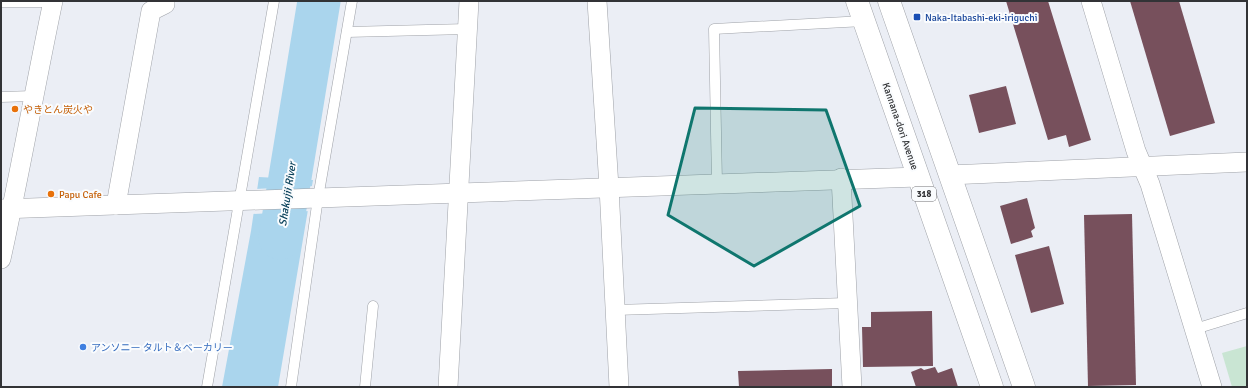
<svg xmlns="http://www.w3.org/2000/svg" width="1248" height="388" font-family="Signika,'Noto Sans JP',sans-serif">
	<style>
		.green { fill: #c9e5d3 }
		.water { fill: #aad5ed }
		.pier { fill: #ebeef5 }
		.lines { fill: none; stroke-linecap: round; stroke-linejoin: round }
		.river { stroke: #aad5ed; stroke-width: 43 }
		.building { fill: #77505c }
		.lane-casing { stroke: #9fa2a8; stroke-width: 11 }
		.street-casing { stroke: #9fa2a8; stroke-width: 20 }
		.primary-casing { stroke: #9fa2a8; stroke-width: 23 }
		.lane { stroke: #fff; stroke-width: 10 }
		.street { stroke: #fff; stroke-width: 19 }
		.primary { stroke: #fff; stroke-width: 22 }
		.marked { fill: #0f766e; fill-opacity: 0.2; stroke: #0f766e; stroke-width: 3; stroke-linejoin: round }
		.transit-dot { fill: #1a4fb4; stroke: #fafcfe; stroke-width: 1.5 }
		.food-dot { fill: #e8710a; stroke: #fafcfe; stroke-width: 1.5 }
		.shop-dot { fill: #3f7fe0; stroke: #fafcfe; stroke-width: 1.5 }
		.labels { text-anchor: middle; stroke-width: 4; stroke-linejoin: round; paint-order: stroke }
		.shield { fill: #fafcfe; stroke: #6e6f72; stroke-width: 1 }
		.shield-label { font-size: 9px; font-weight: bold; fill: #323336 }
		.transit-label { font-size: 10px; fill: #164399; stroke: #fafcfe; text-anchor: start }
		.food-label { font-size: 10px; fill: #c56008; stroke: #fafcfe; text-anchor: start }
		.street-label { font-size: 10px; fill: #323336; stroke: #fafcfe }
		.shop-label { font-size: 10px; fill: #366cbe; stroke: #fafcfe; text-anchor: start }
		.water-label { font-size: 11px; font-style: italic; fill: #0a425b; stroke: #fafcfe }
	</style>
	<rect width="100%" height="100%" fill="#ebeef5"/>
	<polygon class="green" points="1247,346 1247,387 1232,387 1222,353"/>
	<polygon class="water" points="259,177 313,180 278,387 222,387 251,231"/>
	<polygon class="pier" points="314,186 310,211 252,214 255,189"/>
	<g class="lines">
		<polyline class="river" points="280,238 319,1"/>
	</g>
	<g class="building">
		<polygon points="1006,1 1048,1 1091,140 1069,147 1066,135 1048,140"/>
		<polygon points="1130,1 1179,1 1215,123 1170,136"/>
		<polygon points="1006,86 1016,124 979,133 969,95"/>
		<polygon points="1027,198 1035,228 1031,231 1033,237 1011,244 1000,206"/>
		<polygon points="1132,214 1136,385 1088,386 1084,215"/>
		<polygon points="1049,246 1064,304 1031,313 1015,255"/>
		<polygon points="932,311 933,366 863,367 862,327 871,327 871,312"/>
		<polygon points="935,367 938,373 952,368 958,387 916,387 911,372 921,368 924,370"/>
		<polygon points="832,369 832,387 739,387 738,371"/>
	</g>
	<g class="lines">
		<g class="lane-casing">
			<g id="lane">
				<polyline points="1,2 53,2"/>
				<polyline points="347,32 467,29"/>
				<polyline points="1,97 33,96"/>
				<polyline points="717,183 714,29 864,21"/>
				<polyline points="615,310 847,303"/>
				<polyline points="1195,329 1247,313"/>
				<polyline points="207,387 274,1"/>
				<polyline points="291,387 318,198 352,1"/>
				<polyline points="365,387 373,306"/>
			</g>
		</g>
		<g class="street-casing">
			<g id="street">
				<polyline points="597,1 609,187 619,387"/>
				<polyline points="1091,1 1136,151 1150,184 1212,387"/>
				<polyline points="949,175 1247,162"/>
				<polyline points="841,178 852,387"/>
				<polyline points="116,205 151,11 165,4 165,1"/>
				<polyline points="1,209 918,177"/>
				<path d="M1,259c19,-86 34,-172 52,-258"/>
				<polyline points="448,387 469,1"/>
			</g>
		</g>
		<g class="primary-casing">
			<g id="primary">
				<polyline points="857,1 992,387"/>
				<polyline points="889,1 1024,387"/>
			</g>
		</g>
		<use href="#lane" class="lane"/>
		<use href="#street" class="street"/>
		<use href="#primary" class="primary"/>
	</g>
	<path class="marked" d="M695,108l131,2 34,96 -106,60 -86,-51z"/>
	<rect class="transit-dot" x="913" y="13" width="8" height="8" rx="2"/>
	<g class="food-dot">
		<circle cx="15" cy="109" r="4"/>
		<circle cx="51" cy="194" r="4"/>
	</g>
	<circle class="shop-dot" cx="83" cy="347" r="4"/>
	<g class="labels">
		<rect class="shield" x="912" y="187" width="24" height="14" rx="3"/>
		<g class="shield-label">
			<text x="924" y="197">318</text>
		</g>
		<g class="transit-label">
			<text x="925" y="21">Naka-Itabashi-eki-iriguchi</text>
		</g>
		<g class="food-label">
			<text x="23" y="113">やきとん炭火や</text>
			<text x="59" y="198">Papu Cafe</text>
		</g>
		<g class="street-label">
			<text transform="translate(901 126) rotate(71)" y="4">Kannana-dori Avenue</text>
		</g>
		<g class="shop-label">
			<text x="91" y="351">アンソニー タルト＆ベーカリー</text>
		</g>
		<g class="water-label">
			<text transform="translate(287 194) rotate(-81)" y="4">Shakujii River</text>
		</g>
	</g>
	<rect width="1248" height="388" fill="none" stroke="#323336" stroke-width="4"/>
</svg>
